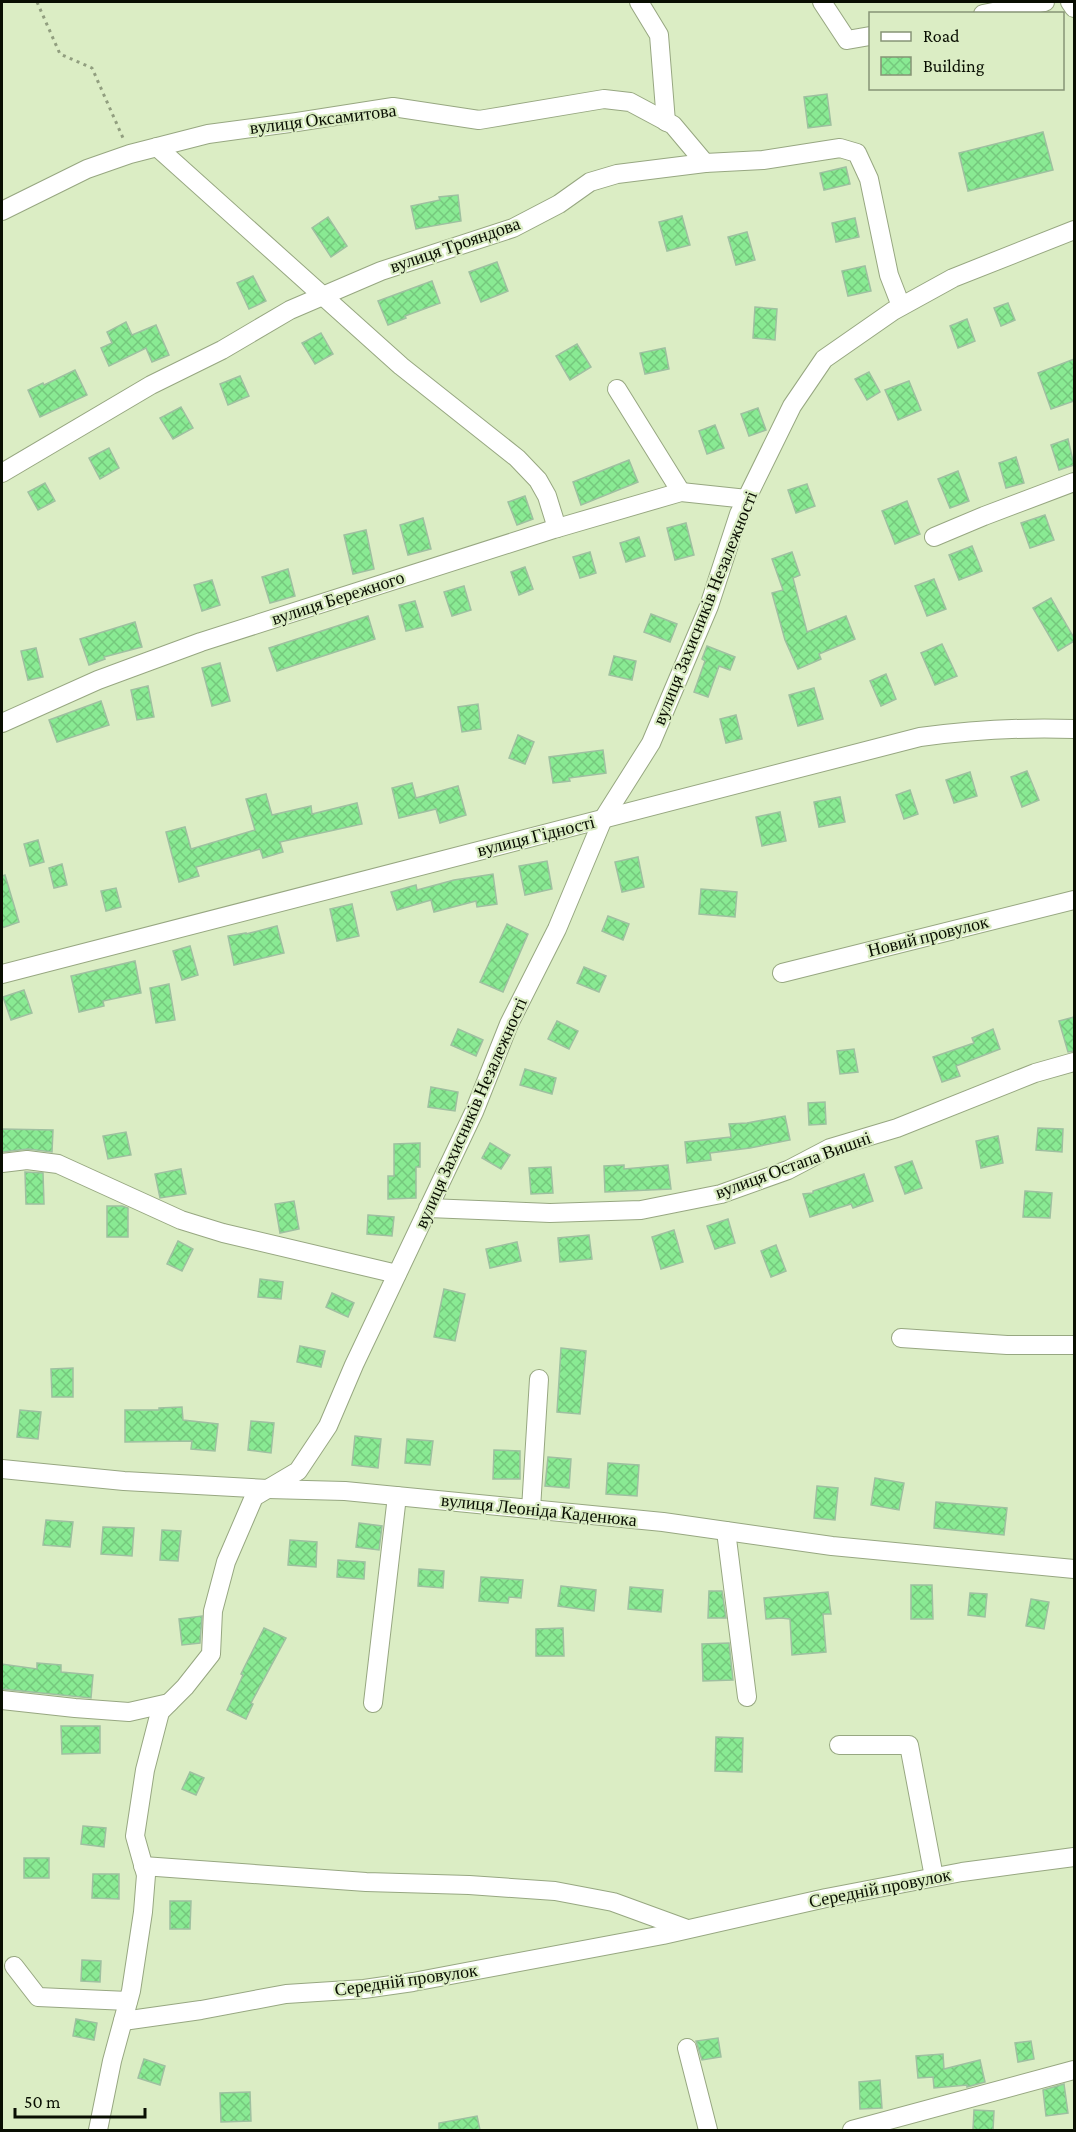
<svg xmlns="http://www.w3.org/2000/svg" width="1076" height="2132" font-family="'Crimson Pro',serif">
	<style>
		.building { fill: url(#building-cross-hatch); stroke: #9ec0a0; stroke-width: 1.5 }
		.lines { fill: none; stroke-linecap: round; stroke-linejoin: round }
		.minor-casing { stroke: #97a781; stroke-width: 20 }
		.path { stroke: #919e7f; stroke-width: 3; stroke-dasharray: 3 4.5; stroke-linecap: butt }
		.minor { stroke: #fff; stroke-width: 18 }
		.labels { text-anchor: middle; stroke-width: 4.5; stroke-linejoin: round; paint-order: stroke }
		.street-label { font-size: 18px; fill: #090e02; stroke: #dbedc4 }
	</style>
	<defs>
		<pattern id="building-cross-hatch" width="8" height="8" patternUnits="userSpaceOnUse" patternTransform="scale(1.5)"><rect width="8" height="8" fill="#89ea93"/><path d="M0 0l8 8M0 8l8-8" fill="none" stroke="#75c87d"/></pattern>
	</defs>
	<rect width="100%" height="100%" fill="#dbedc4"/>
	<g class="building">
		<polygon points="827,94 831,125 808,128 804,97"/>
		<polygon points="1043,132 1053,170 968,191 959,153"/>
		<polygon points="846,167 850,184 824,190 820,173"/>
		<polygon points="458,195 461,221 416,229 411,206 440,200 439,197"/>
		<polygon points="682,216 690,245 667,251 659,222"/>
		<polygon points="328,217 347,246 331,257 312,228"/>
		<polygon points="855,218 859,237 836,242 832,223"/>
		<polygon points="747,232 755,260 736,265 728,237"/>
		<polygon points="497,262 508,291 481,302 469,272"/>
		<polygon points="865,266 871,291 848,296 842,271"/>
		<polygon points="253,276 266,301 249,309 237,283"/>
		<polygon points="432,281 440,303 405,316 406,318 388,325 378,301"/>
		<polygon points="1008,303 1015,320 1001,326 994,308"/>
		<polygon points="755,307 777,309 775,340 753,338"/>
		<polygon points="967,319 975,341 958,348 950,326"/>
		<polygon points="126,322 132,335 156,325 169,355 152,362 146,348 109,366 101,348 112,343 107,332"/>
		<polygon points="321,333 333,354 315,364 302,343"/>
		<polygon points="577,344 591,367 570,380 556,356"/>
		<polygon points="665,348 669,369 645,374 640,353"/>
		<polygon points="1074,359 1074,401 1051,409 1038,373"/>
		<polygon points="75,370 87,395 40,417 28,390 43,383 44,385"/>
		<polygon points="869,372 880,392 867,400 855,379"/>
		<polygon points="240,376 249,396 228,405 220,384"/>
		<polygon points="909,381 921,410 898,420 885,390"/>
		<polygon points="181,407 193,428 173,439 160,418"/>
		<polygon points="758,408 766,430 749,436 741,414"/>
		<polygon points="715,425 724,448 707,454 699,431"/>
		<polygon points="1068,439 1074,465 1059,470 1051,445"/>
		<polygon points="109,448 119,468 100,479 89,458"/>
		<polygon points="1016,457 1024,483 1006,488 999,463"/>
		<polygon points="629,460 638,482 581,505 573,482"/>
		<polygon points="958,471 969,501 950,508 938,479"/>
		<polygon points="45,483 55,501 38,510 28,492"/>
		<polygon points="807,484 815,506 796,513 788,490"/>
		<polygon points="525,496 533,519 517,525 508,502"/>
		<polygon points="907,501 920,534 895,544 882,511"/>
		<polygon points="1045,515 1054,540 1030,548 1021,523"/>
		<polygon points="423,518 431,549 408,555 400,525"/>
		<polygon points="686,523 694,555 675,560 667,528"/>
		<polygon points="366,530 374,569 353,574 344,535"/>
		<polygon points="639,537 645,556 626,562 620,543"/>
		<polygon points="972,546 982,571 959,580 949,555"/>
		<polygon points="590,552 596,573 580,578 573,557"/>
		<polygon points="792,552 800,575 793,578 807,632 846,616 855,639 819,654 821,659 798,669 785,640 772,593 783,590 772,559"/>
		<polygon points="525,567 533,589 519,595 511,572"/>
		<polygon points="288,569 295,596 270,603 262,577"/>
		<polygon points="934,579 946,609 927,616 915,586"/>
		<polygon points="212,580 220,605 202,611 194,585"/>
		<polygon points="464,586 471,610 452,616 444,592"/>
		<polygon points="1051,598 1074,638 1074,641 1058,651 1033,608"/>
		<polygon points="415,601 423,627 406,631 399,605"/>
		<polygon points="651,614 677,624 670,642 644,632"/>
		<polygon points="368,616 375,639 277,671 269,648"/>
		<polygon points="135,622 142,647 104,657 105,659 89,665 80,639"/>
		<polygon points="942,644 957,676 935,685 921,653"/>
		<polygon points="707,646 735,657 730,670 719,666 708,697 694,692 705,661 702,659"/>
		<polygon points="36,648 43,677 28,680 21,651"/>
		<polygon points="614,656 636,661 632,680 609,675"/>
		<polygon points="220,663 230,701 212,706 202,668"/>
		<polygon points="886,674 896,699 881,706 870,681"/>
		<polygon points="148,686 154,717 137,720 131,690"/>
		<polygon points="814,688 823,719 798,726 789,695"/>
		<polygon points="101,701 109,725 57,742 49,720"/>
		<polygon points="478,704 481,729 462,732 458,707"/>
		<polygon points="736,715 742,739 726,743 720,719"/>
		<polygon points="518,735 534,742 525,764 509,758"/>
		<polygon points="603,750 606,773 569,778 570,781 553,783 549,757"/>
		<polygon points="1027,771 1039,800 1022,807 1011,777"/>
		<polygon points="970,772 977,796 954,803 946,780"/>
		<polygon points="412,783 416,798 458,786 466,815 440,823 436,809 399,818 392,788"/>
		<polygon points="910,790 918,814 904,819 896,795"/>
		<polygon points="266,794 272,815 311,806 312,814 357,803 362,824 280,842 283,852 263,858 260,849 196,867 199,876 179,882 166,832 185,827 191,849 255,830 246,799"/>
		<polygon points="840,797 845,822 819,827 814,802"/>
		<polygon points="780,812 786,841 762,846 756,817"/>
		<polygon points="38,840 44,862 30,866 24,844"/>
		<polygon points="638,857 644,887 622,892 615,862"/>
		<polygon points="547,861 552,889 525,895 519,866"/>
		<polygon points="62,864 67,885 54,888 49,868"/>
		<polygon points="493,874 497,904 477,907 476,901 434,912 431,900 397,910 391,892 416,885 417,890 454,880"/>
		<polygon points="5,875 19,922 2,928 2,876"/>
		<polygon points="116,888 121,907 106,911 101,891"/>
		<polygon points="701,889 737,892 735,917 699,914"/>
		<polygon points="352,904 359,936 337,941 330,909"/>
		<polygon points="608,916 629,924 623,940 602,931"/>
		<polygon points="507,924 528,934 503,992 480,982"/>
		<polygon points="277,926 284,953 234,965 228,936 246,933 246,934"/>
		<polygon points="190,946 198,975 182,980 173,951"/>
		<polygon points="135,961 141,993 103,1001 104,1006 79,1012 71,976"/>
		<polygon points="584,967 606,976 599,992 577,983"/>
		<polygon points="169,984 175,1020 156,1023 150,988"/>
		<polygon points="24,990 32,1013 11,1020 3,997"/>
		<polygon points="1074,1017 1074,1051 1068,1052 1059,1021"/>
		<polygon points="557,1021 578,1031 569,1049 548,1039"/>
		<polygon points="458,1029 483,1040 476,1056 451,1045"/>
		<polygon points="993,1029 1000,1049 956,1066 960,1076 942,1082 933,1057 974,1043 972,1038"/>
		<polygon points="854,1049 858,1072 840,1074 837,1051"/>
		<polygon points="525,1069 556,1078 552,1094 520,1085"/>
		<polygon points="431,1087 458,1092 455,1111 428,1107"/>
		<polygon points="825,1102 826,1124 809,1125 808,1103"/>
		<polygon points="785,1116 790,1140 750,1148 710,1153 711,1160 687,1163 685,1142 731,1137 729,1124 747,1123"/>
		<polygon points="1038,1128 1063,1129 1062,1152 1036,1150"/>
		<polygon points="2,1129 53,1130 52,1152 28,1149 2,1152"/>
		<polygon points="126,1132 131,1155 108,1159 103,1136"/>
		<polygon points="998,1136 1003,1163 981,1168 976,1141"/>
		<polygon points="420,1143 420,1167 416,1167 416,1198 388,1199 388,1176 394,1176 394,1144"/>
		<polygon points="490,1143 510,1155 501,1169 482,1158"/>
		<polygon points="912,1161 922,1188 905,1194 895,1167"/>
		<polygon points="624,1165 624,1169 668,1165 671,1189 605,1192 604,1166"/>
		<polygon points="551,1167 553,1193 531,1194 529,1168"/>
		<polygon points="181,1169 186,1194 160,1198 155,1174"/>
		<polygon points="25,1172 43,1173 44,1204 26,1204"/>
		<polygon points="864,1174 873,1201 853,1208 851,1204 810,1217 803,1194 813,1193 813,1191"/>
		<polygon points="1025,1191 1052,1193 1050,1218 1023,1217"/>
		<polygon points="294,1201 299,1229 280,1233 275,1204"/>
		<polygon points="107,1206 122,1206 128,1208 128,1237 107,1237"/>
		<polygon points="368,1215 394,1217 392,1236 367,1234"/>
		<polygon points="728,1219 735,1243 715,1249 707,1226"/>
		<polygon points="674,1230 683,1262 661,1269 652,1237"/>
		<polygon points="589,1235 592,1259 560,1262 558,1238"/>
		<polygon points="178,1241 193,1249 182,1271 167,1264"/>
		<polygon points="517,1242 521,1261 490,1268 486,1249"/>
		<polygon points="776,1245 786,1271 771,1277 761,1251"/>
		<polygon points="260,1279 283,1282 281,1299 258,1297"/>
		<polygon points="444,1289 465,1294 455,1341 434,1337"/>
		<polygon points="332,1293 354,1303 348,1317 326,1307"/>
		<polygon points="300,1346 325,1351 321,1367 297,1362"/>
		<polygon points="561,1348 586,1351 580,1414 557,1412"/>
		<polygon points="73,1368 73,1397 52,1397 51,1369"/>
		<polygon points="182,1407 183,1420 218,1424 215,1451 191,1449 192,1441 125,1442 125,1410 159,1410 159,1408"/>
		<polygon points="20,1410 41,1412 38,1439 17,1437"/>
		<polygon points="251,1421 274,1423 271,1453 248,1450"/>
		<polygon points="355,1436 381,1439 378,1468 352,1465"/>
		<polygon points="407,1439 433,1441 430,1465 405,1463"/>
		<polygon points="494,1450 520,1451 520,1479 493,1479"/>
		<polygon points="548,1457 571,1459 569,1488 545,1486"/>
		<polygon points="608,1463 639,1465 637,1496 606,1494"/>
		<polygon points="875,1478 904,1483 899,1510 871,1505"/>
		<polygon points="817,1486 838,1488 835,1520 814,1518"/>
		<polygon points="936,1502 1007,1508 1004,1535 934,1528"/>
		<polygon points="46,1520 73,1522 70,1547 43,1545"/>
		<polygon points="359,1523 382,1526 379,1550 356,1547"/>
		<polygon points="103,1527 134,1528 132,1556 101,1554"/>
		<polygon points="162,1530 181,1531 178,1561 160,1560"/>
		<polygon points="290,1540 317,1542 316,1567 288,1565"/>
		<polygon points="338,1560 365,1562 364,1579 337,1577"/>
		<polygon points="419,1569 444,1571 443,1588 418,1586"/>
		<polygon points="481,1577 523,1580 521,1598 509,1597 508,1603 479,1601"/>
		<polygon points="911,1585 932,1585 933,1619 911,1619"/>
		<polygon points="561,1586 596,1590 594,1611 558,1606"/>
		<polygon points="630,1587 663,1590 661,1612 628,1609"/>
		<polygon points="709,1591 722,1591 726,1618 708,1618"/>
		<polygon points="828,1592 831,1614 823,1614 826,1652 792,1655 790,1619 781,1618 766,1619 764,1598"/>
		<polygon points="970,1593 987,1594 985,1617 968,1615"/>
		<polygon points="1031,1599 1049,1602 1044,1629 1026,1626"/>
		<polygon points="202,1616 200,1643 182,1645 179,1619"/>
		<polygon points="264,1628 286,1638 251,1703 253,1704 246,1719 227,1710 243,1675 241,1674"/>
		<polygon points="563,1628 564,1656 536,1656 536,1629"/>
		<polygon points="729,1643 733,1680 703,1681 702,1644"/>
		<polygon points="37,1663 61,1665 61,1672 93,1675 91,1698 2,1689 2,1664 37,1669"/>
		<polygon points="61,1726 100,1726 100,1753 62,1754"/>
		<polygon points="716,1737 743,1738 742,1772 715,1771"/>
		<polygon points="190,1772 204,1778 196,1795 182,1789"/>
		<polygon points="83,1826 106,1828 104,1847 81,1844"/>
		<rect x="24" y="1858" width="25" height="20"/>
		<polygon points="93,1874 119,1874 119,1899 92,1898"/>
		<polygon points="170,1901 191,1901 190,1929 170,1929"/>
		<polygon points="82,1960 101,1961 100,1982 81,1981"/>
		<polygon points="76,2019 97,2023 94,2040 73,2036"/>
		<polygon points="718,2038 721,2057 702,2060 696,2041"/>
		<polygon points="1031,2041 1034,2059 1018,2062 1015,2043"/>
		<polygon points="943,2054 944,2069 980,2060 985,2082 967,2087 967,2085 934,2088 933,2077 918,2078 916,2056"/>
		<polygon points="144,2059 165,2066 160,2085 138,2078"/>
		<polygon points="880,2080 882,2108 860,2109 859,2082"/>
		<polygon points="1064,2084 1068,2113 1046,2116 1043,2090"/>
		<polygon points="250,2092 251,2121 221,2122 220,2093"/>
		<polygon points="974,2110 994,2111 993,2130 973,2130"/>
		<polygon points="477,2116 480,2130 439,2130 439,2123"/>
	</g>
	<g class="lines">
		<g class="minor-casing">
			<g id="minor">
				<polyline points="639,2 659,35 666,122"/>
				<polyline points="822,2 847,40 870,36"/>
				<polyline points="1070,2 1074,8"/>
				<polyline points="983,14 1045,2"/>
				<polyline points="157,147 401,366 517,458 538,480 547,496 557,528"/>
				<polyline points="2,211 87,169 130,154 208,134 297,122 393,107 479,120 604,99 630,102 673,125 705,163"/>
				<polyline points="617,389 681,492"/>
				<polyline points="2,473 151,385 222,350 290,310 381,271 513,228 559,204 590,182 617,174 705,163 763,160 840,148 857,153 869,179 889,275 901,306"/>
				<polyline points="934,537 984,516 1074,482"/>
				<polyline points="2,723 98,680 201,642 554,529 681,492 747,499"/>
				<polyline points="782,973 1074,900"/>
				<path d="M2,974l918,-237c53,-7 101,-10 154,-8"/>
				<polyline points="2,1163 27,1160 58,1164 181,1220 223,1233 397,1274"/>
				<polyline points="428,1208 550,1213 641,1210 721,1194 788,1170 830,1148 897,1128 1035,1073 1074,1062"/>
				<polyline points="901,1338 1007,1345 1074,1345"/>
				<polyline points="2,1469 124,1481 268,1489 345,1491 663,1522 832,1546 1074,1569"/>
				<polyline points="531,1509 539,1379"/>
				<polyline points="726,1531 747,1697"/>
				<polyline points="2,1700 75,1708 129,1712 169,1703"/>
				<polyline points="373,1703 397,1496"/>
				<polyline points="839,1745 909,1745 934,1877"/>
				<polyline points="143,1866 366,1882 469,1885 555,1891 613,1902 687,1929"/>
				<polyline points="14,1966 38,1997 128,2001"/>
				<polyline points="123,2021 201,2010 286,1994 364,1989 413,1982 663,1935 826,1898 962,1872 1074,1857"/>
				<polyline points="687,2048 708,2130"/>
				<polyline points="98,2130 112,2061 131,1991 143,1912 146,1875 135,1836 145,1770 160,1712 185,1687 211,1654 213,1611 226,1562 254,1497 298,1471 328,1426 354,1365 474,1112 509,1024 557,929 603,819 651,743 709,606 739,514 792,406 824,359 893,311 953,278 1074,230"/>
				<polyline points="852,2130 1074,2070"/>
			</g>
		</g>
		<polyline class="path" points="37,2 60,54 92,68 123,138"/>
		<use href="#minor" class="minor"/>
	</g>
	<g class="labels">
		<g class="street-label">
			<text transform="translate(323 119) rotate(-7)" y="6">вулиця Оксамитова</text>
			<text transform="translate(455 245) rotate(-19)" y="6">вулиця Трояндова</text>
			<text transform="translate(338 598) rotate(-18)" y="6">вулиця Бережного</text>
			<text transform="translate(705 608) rotate(-68)" y="6">вулиця Захисників Незалежності</text>
			<text transform="translate(536 836) rotate(-14)" y="6">вулиця Гідності</text>
			<text transform="translate(928 936) rotate(-14)" y="6">Новий провулок</text>
			<text transform="translate(471 1113) rotate(-66)" y="6">вулиця Захисників Незалежності</text>
			<text transform="translate(793 1165) rotate(-20)" y="6">вулиця Остапа Вишні</text>
			<text transform="translate(539 1510) rotate(6)" y="6">вулиця Леоніда Каденюка</text>
			<text transform="translate(880 1888) rotate(-11)" y="6">Середній провулок</text>
			<text transform="translate(406 1980) rotate(-8)" y="6">Середній провулок</text>
		</g>
	</g>
	<rect width="1076" height="2132" fill="none" stroke="#090e02" stroke-width="6"/>
	<rect x="869" y="12" width="195" height="78" fill="#dbedc4" stroke="#879476" stroke-width="1.5"/>
	<rect x="881" y="32" width="30" height="9" fill="#ffffff" stroke="#879476" stroke-width="1.5"/>
	<text x="923" y="42" font-size="18" fill="#090e02">Road</text>
	<rect x="881" y="57" width="30" height="18" fill="url(#building-cross-hatch)" stroke="#879476" stroke-width="1.5"/>
	<text x="923" y="72" font-size="18" fill="#090e02">Building</text>
	<path d="M15 2108v9h130v-9" fill="none" stroke="#090e02" stroke-width="3"/>
	<text x="24" y="2108" font-size="18" fill="#090e02" stroke="#dbedc4" stroke-width="4.5" paint-order="stroke">50 m</text>
</svg>
